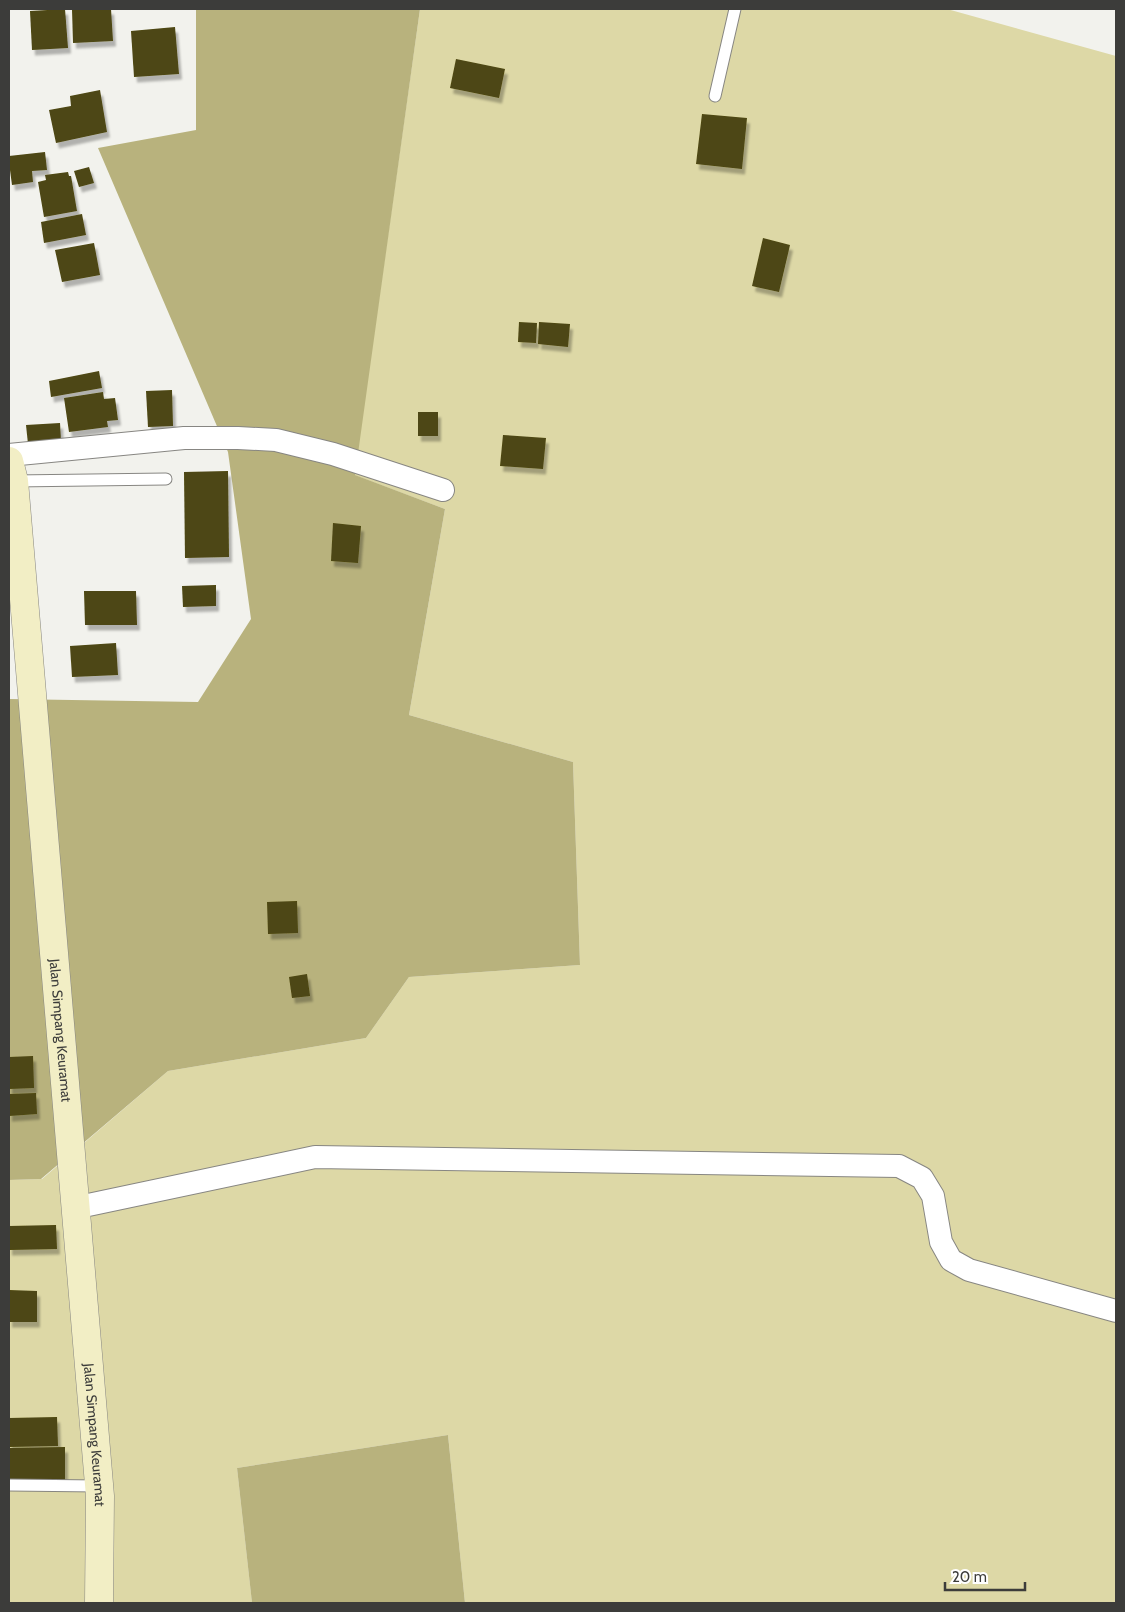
<svg xmlns="http://www.w3.org/2000/svg" width="1125" height="1612" font-family="Cabin,sans-serif">
	<style>
		.green { fill: #ddd8a6 }
		.forest { fill: #b8b27d }
		.building { fill: #4d4712; filter: url(#shadow) }
		.lines { fill: none; stroke-linecap: round; stroke-linejoin: round }
		.service-casing { stroke: #878682; stroke-width: 13 }
		.minor-casing { stroke: #878682; stroke-width: 24 }
		.secondary-casing { stroke: #878682; stroke-width: 29 }
		.service { stroke: #fff; stroke-width: 11 }
		.minor { stroke: #fff; stroke-width: 22 }
		.secondary { stroke: #f2eec5; stroke-width: 28 }
		.labels { text-anchor: middle; stroke-width: 5; stroke-linejoin: round; paint-order: stroke }
		.street-label { font-size: 14px; fill: #3c3c3a; stroke: #fff }
	</style>
	<defs>
		<filter id="shadow"><feDropShadow dx="3" dy="5.5" stdDeviation="1" flood-color="#0004"/></filter>
	</defs>
	<rect width="100%" height="100%" fill="#f2f2ed"/>
	<polygon class="green" points="420,9 947,9 1116,56 1116,1603 465,1603 448,1435 237,1468 252,1603 9,1603 9,1180 42,1179 168,1071 366,1038 409,977 580,965 573,762 409,715 445,509 354,475"/>
	<g class="forest">
		<polygon points="196,9 420,9 355,475 445,509 409,715 573,762 580,965 409,977 366,1038 168,1071 41,1179 9,1180 9,699 198,702 251,619 228,452 98,148 196,130"/>
		<polygon points="448,1435 465,1603 252,1603 237,1468"/>
	</g>
	<g class="building">
		<polygon points="65,9 68,48 32,50 30,11"/>
		<polygon points="72,9 111,9 113,41 73,43"/>
		<polygon points="175,27 179,74 134,77 131,31"/>
		<polygon points="456,59 505,69 499,98 450,88"/>
		<polygon points="100,90 107,132 56,143 49,110 71,106 70,96"/>
		<polygon points="702,114 747,118 742,169 696,164"/>
		<polygon points="45,152 47,170 32,171 33,182 12,185 10,170 9,171 9,156"/>
		<polygon points="89,167 94,183 79,187 74,171"/>
		<polygon points="68,172 69,176 71,176 77,211 44,217 38,182 46,180 45,175"/>
		<polygon points="82,214 86,235 44,243 41,222"/>
		<polygon points="763,238 790,245 779,292 752,286"/>
		<polygon points="94,243 100,275 62,282 55,250"/>
		<polygon points="519,322 537,323 536,343 518,342"/>
		<polygon points="539,322 570,324 568,347 538,344"/>
		<polygon points="99,371 102,388 51,397 49,381"/>
		<polygon points="172,390 173,426 148,427 146,391"/>
		<polygon points="103,392 104,399 115,398 118,420 107,421 108,427 69,432 64,398"/>
		<rect x="418" y="412" width="20" height="24"/>
		<polygon points="60,423 61,441 28,444 26,425"/>
		<polygon points="503,435 546,438 543,469 500,466"/>
		<polygon points="228,471 229,557 185,558 184,472"/>
		<polygon points="333,523 361,526 358,563 331,561"/>
		<polygon points="216,585 216,606 183,607 182,586"/>
		<polygon points="84,591 136,591 137,625 85,625"/>
		<polygon points="116,643 118,675 72,677 70,646"/>
		<polygon points="297,901 298,933 268,934 267,902"/>
		<polygon points="307,974 310,996 292,998 289,977"/>
		<polygon points="33,1056 34,1088 9,1089 9,1057"/>
		<polygon points="36,1093 37,1114 9,1116 9,1094"/>
		<polygon points="56,1225 57,1249 9,1250 9,1226"/>
		<polygon points="9,1290 37,1291 37,1322 9,1322"/>
		<polygon points="57,1417 58,1446 9,1447 9,1418"/>
		<polygon points="65,1447 65,1482 9,1483 9,1448"/>
	</g>
	<g class="lines">
		<g class="service-casing">
			<g id="service">
				<polyline points="715,96 735,9"/>
				<polyline points="14,481 166,479"/>
				<polyline points="9,1485 99,1486"/>
			</g>
		</g>
		<g class="minor-casing">
			<g id="minor">
				<polyline points="9,455 184,438 238,438 276,440 333,454 443,490"/>
				<polyline points="74,1208 315,1157 899,1166 922,1178 933,1196 941,1242 951,1260 969,1270 1116,1311"/>
			</g>
		</g>
		<g class="secondary-casing">
			<g id="secondary">
				<path id="s1" d="M9,461l5,20 86,1015 -1,107"/>
			</g>
		</g>
		<use href="#service" class="service"/>
		<use href="#minor" class="minor"/>
		<use href="#secondary" class="secondary"/>
	</g>
	<g class="labels">
		<g class="street-label">
			<text dy="5" stroke="none"><textPath href="#s1" startOffset="572">Jalan Simpang Keuramat</textPath></text>
			<text dy="5" stroke="none"><textPath href="#s1" startOffset="978">Jalan Simpang Keuramat</textPath></text>
		</g>
	</g>
	<rect width="1125" height="1612" fill="none" stroke="#3c3c3a" stroke-width="20"/>
	<path d="M945 1582v8h80v-8" fill="none" stroke="#3c3c3a" stroke-width="2.5"/>
	<text x="952" y="1582" font-size="15" fill="#3c3c3a" stroke="#ffffff" stroke-width="4" paint-order="stroke">20 m</text>
</svg>
